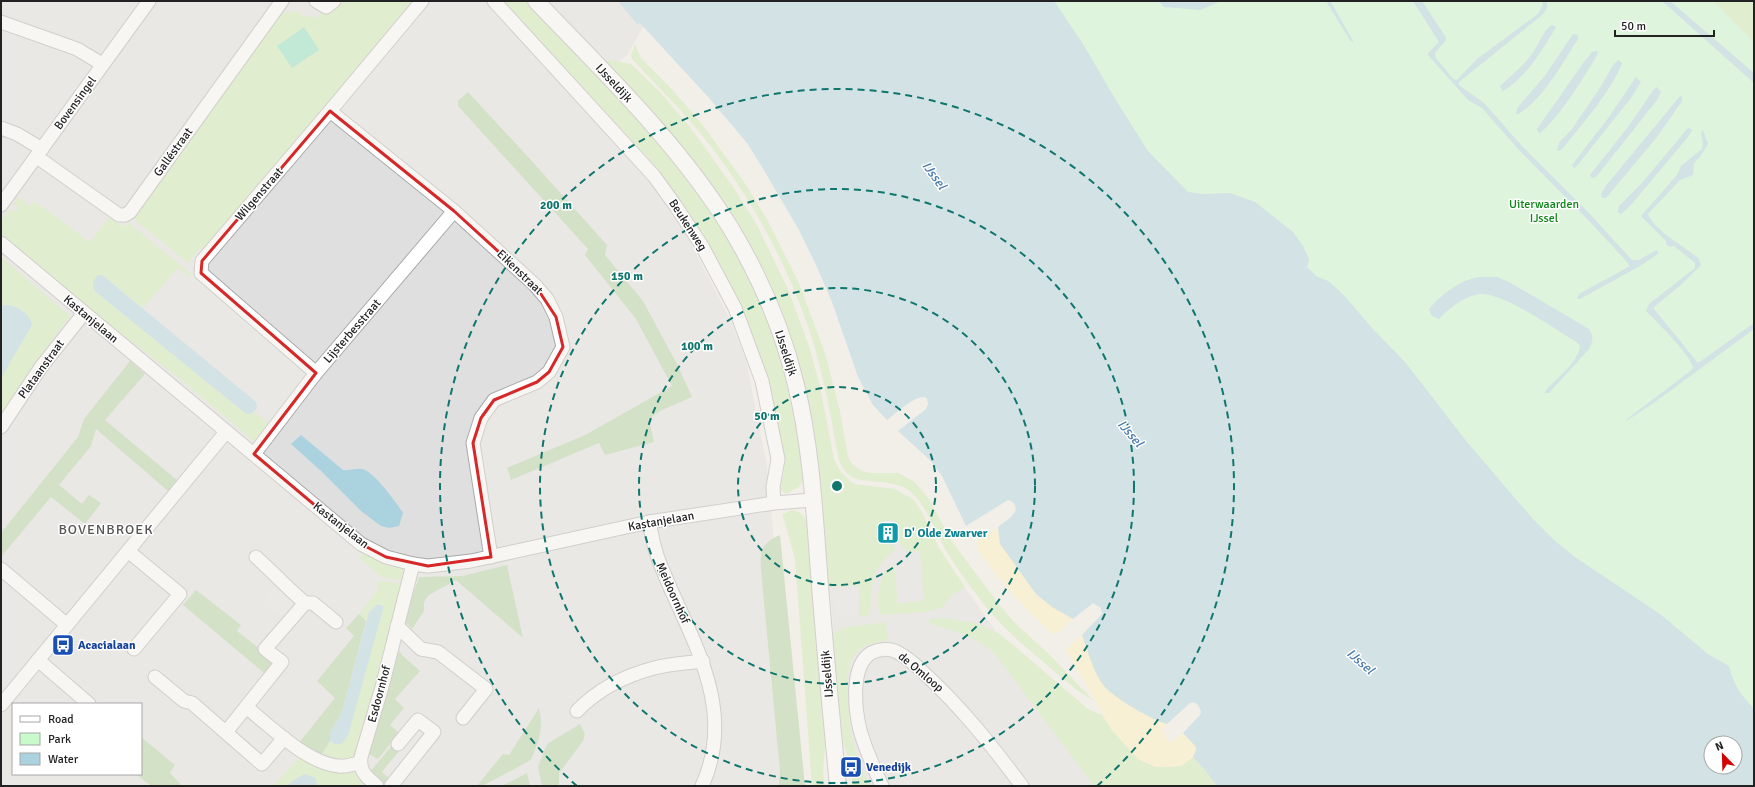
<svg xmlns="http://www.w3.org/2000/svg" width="1755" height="787" font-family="Signika,sans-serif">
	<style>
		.residential { fill: #e0dfdf; fill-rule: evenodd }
		.grass { fill: #cdebb0 }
		.forest { fill: #add19e }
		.sand { fill: #fff1ba }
		.park { fill: #c8facc }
		.pitch { fill: #88e0be }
		.parking { fill: #e2e2e2 }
		.water { fill: #aad3df; fill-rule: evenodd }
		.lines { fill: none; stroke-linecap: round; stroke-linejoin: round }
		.minor-casing { stroke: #a9a9a9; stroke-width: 15 }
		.tertiary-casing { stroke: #a9a9a9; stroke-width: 18 }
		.minor { stroke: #fff; stroke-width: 13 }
		.tertiary { stroke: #fff; stroke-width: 16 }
		.marked { fill: none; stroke: #d62828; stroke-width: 3; stroke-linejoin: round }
		.ring { fill: none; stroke: #0f766e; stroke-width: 2; stroke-dasharray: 7 5 }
		.labels { text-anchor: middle; stroke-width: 3; stroke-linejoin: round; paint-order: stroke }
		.street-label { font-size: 12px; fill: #222; stroke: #fff }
		.park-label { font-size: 12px; fill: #0c8416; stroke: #fff }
		.culture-label { font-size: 12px; font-weight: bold; fill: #0d838f; stroke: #fff; text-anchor: start }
		.transit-label { font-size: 12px; font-weight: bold; fill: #164399; stroke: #fff; text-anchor: start }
		.water-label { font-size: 13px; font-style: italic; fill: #4a7aab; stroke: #fff }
		.quarter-label { font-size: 14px; letter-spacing: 1px; fill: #555; stroke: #fff }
		.centre { fill: #0f766e; stroke: #fff; stroke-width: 2 }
		.ring-label { font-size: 12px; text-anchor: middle; font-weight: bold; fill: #0f766e; stroke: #fff; stroke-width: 3; stroke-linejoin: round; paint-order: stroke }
	</style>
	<rect width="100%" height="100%" fill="#f2efe9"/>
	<g class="residential">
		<path d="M1,1h640l10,13 -24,41 -53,45 46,48 33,39 35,51 41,79 17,43 21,106 30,320h-796zM13,704h128v70h-128z"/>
		<polygon points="823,501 903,505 964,586 1104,786 854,786 834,638"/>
	</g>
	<g class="grass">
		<polygon points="345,1 415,1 205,252 200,248 188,263 131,217 279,11 283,13 297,11 303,16 308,17 310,14 316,19 321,13 326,15"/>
		<path d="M503,1h21l80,81 66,73 46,63 27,47 21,46 10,28 9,29 17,77 4,34 -5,8 -13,7 -5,-4c-1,-7 3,-13 3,-20 0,-9 -2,-19 -3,-28 -17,-105 -65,-201 -132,-283z"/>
		<polygon points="1670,1 1754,1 1754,73"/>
		<path d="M635,44l6,14 28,28 33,38 42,58 23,37 32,64 26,70 15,58 8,46 4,7 10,7 8,2h28l17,9 14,17 22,41 50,67 15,17 36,33 41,43c-17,-9 -31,-22 -46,-35 -15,-13 -32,-26 -46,-41 -18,-19 -39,-48 -53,-70 -12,-19 -19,-44 -35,-60 -21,-21 -58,-3 -71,-27 -6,-12 -7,-30 -10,-44 -5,-27 -11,-54 -19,-81 -24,-78 -68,-157 -122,-220 -19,-22 -40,-42 -59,-63l-1,-4z"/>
		<path d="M611,60l20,4 30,29 32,38 41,57 23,37 31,64 21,57 11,40 14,73 6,12 10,10 5,3 40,5 19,11 8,12 17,36 26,39 -14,9 -8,11 -17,5 -45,3c-8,-13 -1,-45 13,-51l4,39 26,-2 -4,-50 -13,1 -9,-11 2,-3v-10l-6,-7 -8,-1 -9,8 -1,7 5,8 12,2 3,5c-26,17 -24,34 -26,62l-4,4h-7l1,-31 -33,3 -10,-129 -5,-39 -14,-57 -69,-152 -21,-32 -26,-33 -78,-85z"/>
		<polygon points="18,197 30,206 34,201 90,242 109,217 124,227 128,222 190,273 189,277 178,268 143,308 102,275 96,292 245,413 250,414 255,412 269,424 255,442 180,379 112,327 1,234 1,221 10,209 15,212 19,208 13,204"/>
		<path d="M1,257l69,59 -39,53 -30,48v-39l31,-53c-3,-12 -18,-23 -31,-19z"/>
		<path d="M792,510c10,1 14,8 16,17l18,209 -3,36 2,14h-13l-17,-227 -12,-43v-2z"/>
		<polygon points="364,553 383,563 404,569 403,581 382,577 359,558"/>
		<polygon points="382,581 403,584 356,758 349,762 320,757 330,741 334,744 349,732 383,606 378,604 369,612 366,621 359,614 378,589 377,582"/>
		<path d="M944,618l30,5 25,10 89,76 14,6 10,15 26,29 18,8 25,-1 12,-9 11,12 13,17h-123l-100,-133c-19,-17 -40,-22 -64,-29l-1,-5z"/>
		<path d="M886,622l2,19c-15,0 -32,6 -38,22 -2,7 -2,17 -2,25 -1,34 6,68 22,98h-18l-2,-20 -10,-34 -9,-98 10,-4v-2z"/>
		<polygon points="301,755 351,770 355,773 363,783 361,786 340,786 337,784 335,786 316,786 317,783 295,779 287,786 273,786"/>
	</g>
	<g class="forest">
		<polygon points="468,92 530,159 607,245 605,255 643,301 678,366 692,397 660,411 652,417 650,424 654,442 605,455 599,443 511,480 507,468 585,435 672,386 636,319 585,255 588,249 458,106 458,101"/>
		<polygon points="130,361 145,374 105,420 177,480 168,491 96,429 91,446 59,485 82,504 89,495 101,503 85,524 51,497 1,557 1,533 78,437 84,419"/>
		<path d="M780,535l25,251h-26l1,-15 -19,-201c-1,-19 0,-27 19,-35z"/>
		<polygon points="507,565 523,638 456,580 429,595 424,602 424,611 412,629 404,621 419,577 462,576"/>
		<polygon points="196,590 241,625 237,631 274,660 264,673 183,605"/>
		<polygon points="359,614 366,621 342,712 330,733 330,741 320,757 298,744 335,698 317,681 354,636 346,628"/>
		<polygon points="399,651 402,655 420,671 395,699 404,708 390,725 399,733 378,759 368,754"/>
		<path d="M539,708c5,22 0,32 -8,52l-49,26h-5l26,-32 6,1z"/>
		<polygon points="580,724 585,734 583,741 559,773 559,786 542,786 538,767 547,744"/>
		<polygon points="141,737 175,765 170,773 182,786 151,786 136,774 141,774"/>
		<polygon points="394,743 401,749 382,772 390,779 385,782 381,782 369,773"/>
		<polygon points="527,773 530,786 502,786"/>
	</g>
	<g class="sand">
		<path d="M998,527l2,17 66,70 7,5 -14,13 -5,2c-25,-18 -60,-60 -77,-86v-7z"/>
		<polygon points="1082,635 1091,660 1123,700 1142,712 1167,724 1162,730 1168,741 1171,742 1183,733 1196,747 1196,750 1193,757 1181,766 1156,767 1138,759 1112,730 1066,650"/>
	</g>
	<polygon class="park" points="962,1 1713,1 1754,42 1754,715 1718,692"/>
	<polygon class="pitch" points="304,27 319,50 292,68 277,46"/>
	<g class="parking">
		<polygon points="273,586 294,602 281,617 262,601"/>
		<polygon points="858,587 857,616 842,618 834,611 833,589"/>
		<polygon points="248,715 274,737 260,755 233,732"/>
		<polygon points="421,725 429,731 390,779 382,772"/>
	</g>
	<g class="water">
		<path d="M618,1h436l29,43 34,58 31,49 40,41 14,2 28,-1 25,9 38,30 10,14 6,13 -2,8 9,9 12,5 15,13 29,34 33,34 62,80 65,76 23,23 20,16 85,57 48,40 21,12c4,18 12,29 25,43v77h-537l-13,-17 -11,-12 3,-7v-3l-13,-14 17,-18 1,-3c-2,-6 -4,-11 -11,-9l-23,21c-17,-5 -51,-25 -63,-38 -11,-14 -16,-35 -22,-51l20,-21 -1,-6 -8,-5 -20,16 -21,-12 -16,-13 -36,-50 -2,-17 13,-10 5,-7c-1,-5 -2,-9 -8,-10l-42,26 -24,-50 -11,-15 -33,-30 28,-22 2,-5 -1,-6c-9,-6 -32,16 -40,22l-14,-15 -15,-28 -26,-75 -16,-37 -17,-35 -37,-63 -15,-24 -37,-44 -70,-76 -3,1zM1711,743h24v24h-24z"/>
		<polygon points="1159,1 1221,1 1200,10 1164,7"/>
		<polygon points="1326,1 1330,1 1332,4 1354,43 1350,40"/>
		<path d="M1413,1h9l23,35 1,4 -11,13 1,5 17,21 4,1 20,-21 61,-45 5,-9 -1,-4h4c3,6 0,9 -4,14l-83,67v3l25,18 38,43 66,66 44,48h7l16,-9 2,-1 1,4 -18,12 -60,33h-3l2,-5 44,-24 6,-4 -1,-3 -37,-40 -73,-74 -36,-41 -14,-8 -40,-45v-2l11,-11z"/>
		<polygon points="1662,1 1670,1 1754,73 1754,83"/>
		<path d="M1552,25l4,2c-13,22 -30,51 -53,64l-3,-5c14,-13 28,-23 37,-40 4,-7 8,-17 15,-21z"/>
		<path d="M1573,34l5,1v4c-15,23 -35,61 -60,75l-2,-1 2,-6 26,-30z"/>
		<path d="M1596,51l2,1 -3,7c-14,22 -35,58 -55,74l-2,-1 -1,-3 47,-67 8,-10z"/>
		<path d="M1618,60l4,3c-11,29 -40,61 -59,85l-4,3 -2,-1 2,-7 13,-14 28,-41 13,-23z"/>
		<polygon points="1636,77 1641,82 1631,98 1576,167 1574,168 1572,165 1609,117"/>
		<polygon points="1657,87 1661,92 1657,100 1596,177 1592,178 1590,175 1628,127 1654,89"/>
		<polygon points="1680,96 1682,96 1682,101 1657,137 1606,198 1602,198 1601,194 1605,187"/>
		<polygon points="1688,128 1691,129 1692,130 1688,137 1630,206 1621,214 1618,212 1619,206 1642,183"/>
		<path d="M1703,130l5,14 -8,13 -6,6 -1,12 -13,5 -32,34c4,15 39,34 51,45l2,6 -19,19 -28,23v2l44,54 56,-40v6l-99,73 -29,19 1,-2 66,-50c1,-11 -38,-49 -47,-58l3,-7 46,-36v-5l-21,-17 -5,1 -3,-3v-3l-25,-25 36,-41 4,-9 21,-17 1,-5 -2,-12z"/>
		<path d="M98,275h4l154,127c2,6 0,9 -6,12l-5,-1 -149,-121c-5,-6 -3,-12 2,-17z"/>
		<path d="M1478,277h19l12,5 80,47c5,8 4,12 0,20l-40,44h-4l1,-3c11,-12 32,-27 34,-44l-3,-4c-24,-13 -70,-48 -96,-48 -15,1 -32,14 -42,25l-7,-3 -3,-7c13,-15 29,-28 49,-32z"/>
		<path d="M5,305c11,0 25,8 27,20l-31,53v-72z"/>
		<path d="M301,435l42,35c7,1 14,-3 22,0 12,6 31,32 38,43l-4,13 -10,2 -8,-2 -20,-15 -40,-40 -30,-27z"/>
		<path d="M378,604l5,2v3l-34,123c-4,10 -8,17 -19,9v-8l12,-21 27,-100z"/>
		<polygon points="305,774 315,778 317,783 316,786 287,786 295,779"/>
	</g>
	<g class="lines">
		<g class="minor-casing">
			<g id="minor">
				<polyline points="316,1 326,7 334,1"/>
				<polyline points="494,1 654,176 675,205 702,246 735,308 762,381 778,459 773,487 774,503"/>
				<polyline points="1,22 77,49 102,64"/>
				<polyline points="330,111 454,211 535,285 547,299 556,317 563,347 549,372 537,382 494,400 481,418 473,443 491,557"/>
				<polyline points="1,128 17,134 42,149"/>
				<polyline points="37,157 119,215 125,215 130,212 282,1"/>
				<polyline points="1,205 149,1"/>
				<polyline points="1,243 361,544 386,557 413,564 428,566 471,561 649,522 774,503 813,500"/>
				<polyline points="316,373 201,273 202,261 330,111 422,1"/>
				<polyline points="1,427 41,367 84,313"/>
				<polyline points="254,454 316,373 454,211"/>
				<path d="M649,522c3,13 5,27 10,39 28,73 80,144 43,225"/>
				<polyline points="128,551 180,594 134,649"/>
				<path d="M256,557c17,15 31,31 49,46"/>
				<polyline points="1,569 67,625"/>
				<polyline points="397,626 421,649 438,652 486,689 463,718"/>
				<polyline points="38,660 89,704"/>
				<polyline points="155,677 184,701 192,703 262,764 284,738"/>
				<polyline points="1,705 226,432"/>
				<path d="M246,707c24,19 62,57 93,59 7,1 14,-2 21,-3"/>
				<path d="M577,711c21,-22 47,-35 77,-43 15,-4 33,-5 49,-7"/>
				<polyline points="226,732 282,662 265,649 305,603 313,603 336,622"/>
				<path d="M377,786c-10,-9 -18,-14 -16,-29l21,-70 31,-123"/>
				<polyline points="391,786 434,732 418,720 398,744"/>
				<path d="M882,786c-8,-18 -17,-37 -22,-56 -5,-21 -10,-64 11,-77 8,-4 18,-5 26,-1 10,5 20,14 28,22 37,34 67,72 97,112"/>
			</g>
		</g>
		<g class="tertiary-casing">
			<path id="tertiary" d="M536,1c68,71 142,142 194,226 29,48 53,103 66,158 17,69 19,142 25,213 5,63 11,125 17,188"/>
		</g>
		<use href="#minor" class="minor"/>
		<use href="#tertiary" class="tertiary"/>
	</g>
	<path d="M0 0H1755V787H0ZM330,111l124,100 81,74 21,32 7,30 -14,25 -12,10 -43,18 -13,18 -8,25 18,114 -63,9 -42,-9 -25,-13 -107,-90 62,-81 -115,-100 1,-12z" fill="#f2efe9" fill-opacity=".55" fill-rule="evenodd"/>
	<path class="marked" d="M330,111l124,100 81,74 21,32 7,30 -14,25 -12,10 -43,18 -13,18 -8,25 18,114 -63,9 -42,-9 -25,-13 -107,-90 62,-81 -115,-100 1,-12z"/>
	<g class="ring">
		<circle cx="837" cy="486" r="99"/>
		<circle cx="837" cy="486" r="198"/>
		<circle cx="837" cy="486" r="297"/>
		<path d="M577 786A397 397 0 1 1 1097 786"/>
	</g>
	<defs>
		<g id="building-square" transform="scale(1.15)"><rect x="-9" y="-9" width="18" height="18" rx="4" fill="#0f9aa8" stroke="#fff"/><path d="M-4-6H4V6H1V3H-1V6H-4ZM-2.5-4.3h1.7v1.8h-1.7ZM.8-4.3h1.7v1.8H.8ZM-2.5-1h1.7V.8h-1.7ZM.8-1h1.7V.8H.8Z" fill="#fff"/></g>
		<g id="bus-square" transform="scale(1.15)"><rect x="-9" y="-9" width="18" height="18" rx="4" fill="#1a4fb4" stroke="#fff"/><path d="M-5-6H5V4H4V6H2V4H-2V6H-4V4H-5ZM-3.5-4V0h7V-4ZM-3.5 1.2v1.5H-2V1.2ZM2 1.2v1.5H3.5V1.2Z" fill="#fff"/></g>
	</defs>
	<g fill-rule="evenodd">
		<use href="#building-square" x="888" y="533"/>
		<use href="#bus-square" x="63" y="645"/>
		<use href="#bus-square" x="851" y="767"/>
	</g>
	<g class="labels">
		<g class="street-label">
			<text transform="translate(614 83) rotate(47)" y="4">IJsseldijk</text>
			<text transform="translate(75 103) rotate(-54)" y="4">Bovensingel</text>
			<text transform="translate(173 152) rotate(-54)" y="4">Galléstraat</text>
			<text transform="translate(259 194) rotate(-49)" y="4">Wilgenstraat</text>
			<text transform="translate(688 225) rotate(57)" y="4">Beukenweg</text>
			<text transform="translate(520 272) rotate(44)" y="4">Eikenstraat</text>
			<text transform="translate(91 319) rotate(40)" y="4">Kastanjelaan</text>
			<text transform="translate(352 331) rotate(-49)" y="4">Lijsterbesstraat</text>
			<text transform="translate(786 353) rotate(72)" y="4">IJsseldijk</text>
			<text transform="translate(41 369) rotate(-54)" y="4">Plataanstraat</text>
			<text transform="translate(661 521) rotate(-10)" y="4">Kastanjelaan</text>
			<text transform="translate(341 525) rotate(38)" y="4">Kastanjelaan</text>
			<text transform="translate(673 593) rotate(66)" y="4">Meidoornhof</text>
			<text transform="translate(921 672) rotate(40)" y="4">de Omloop</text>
			<text transform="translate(827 674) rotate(-95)" y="4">IJsseldijk</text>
			<text transform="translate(379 694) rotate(-75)" y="4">Esdoornhof</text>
		</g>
		<g class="park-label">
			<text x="1544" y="208">Uiterwaarden<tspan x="1544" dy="14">IJssel</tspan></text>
		</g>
		<g class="culture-label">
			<text x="904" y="537">D' Olde Zwarver</text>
		</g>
		<g class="transit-label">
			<text x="78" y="649">Acacialaan</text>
			<text x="866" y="771">Venedijk</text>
		</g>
		<g class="water-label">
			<text transform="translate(935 175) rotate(54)" y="5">IJssel</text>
			<text transform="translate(1131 433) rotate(49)" y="5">IJssel</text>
			<text transform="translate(1361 661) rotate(41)" y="5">IJssel</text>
		</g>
		<g class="quarter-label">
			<text x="106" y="534">BOVENBROEK</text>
		</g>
	</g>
	<circle cx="837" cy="486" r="6" class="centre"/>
	<g class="ring-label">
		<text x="556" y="209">200 m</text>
		<text x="627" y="280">150 m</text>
		<text x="697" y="350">100 m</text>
		<text x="767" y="420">50 m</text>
	</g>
	<rect width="1755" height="787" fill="none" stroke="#222222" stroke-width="4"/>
	<rect x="12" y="703" width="130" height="72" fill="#ffffff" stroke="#a7a7a7"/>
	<rect x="20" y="716" width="20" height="6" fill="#ffffff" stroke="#a7a7a7"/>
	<text x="48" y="723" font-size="12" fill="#222222">Road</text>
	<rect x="20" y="733" width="20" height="12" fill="#c8facc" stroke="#a7a7a7"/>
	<text x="48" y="743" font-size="12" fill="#222222">Park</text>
	<rect x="20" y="753" width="20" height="12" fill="#aad3df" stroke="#a7a7a7"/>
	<text x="48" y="763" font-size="12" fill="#222222">Water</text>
	<g transform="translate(1723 755) rotate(337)"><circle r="19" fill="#ffffff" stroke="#a7a7a7"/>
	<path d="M0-3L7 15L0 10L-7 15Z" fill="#d40000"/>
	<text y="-6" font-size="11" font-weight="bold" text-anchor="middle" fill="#222222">N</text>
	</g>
	<path d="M1615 30v6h99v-6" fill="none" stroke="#222222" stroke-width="2"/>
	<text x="1621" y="30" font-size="12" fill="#222222" stroke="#ffffff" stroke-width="3" paint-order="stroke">50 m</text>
</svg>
